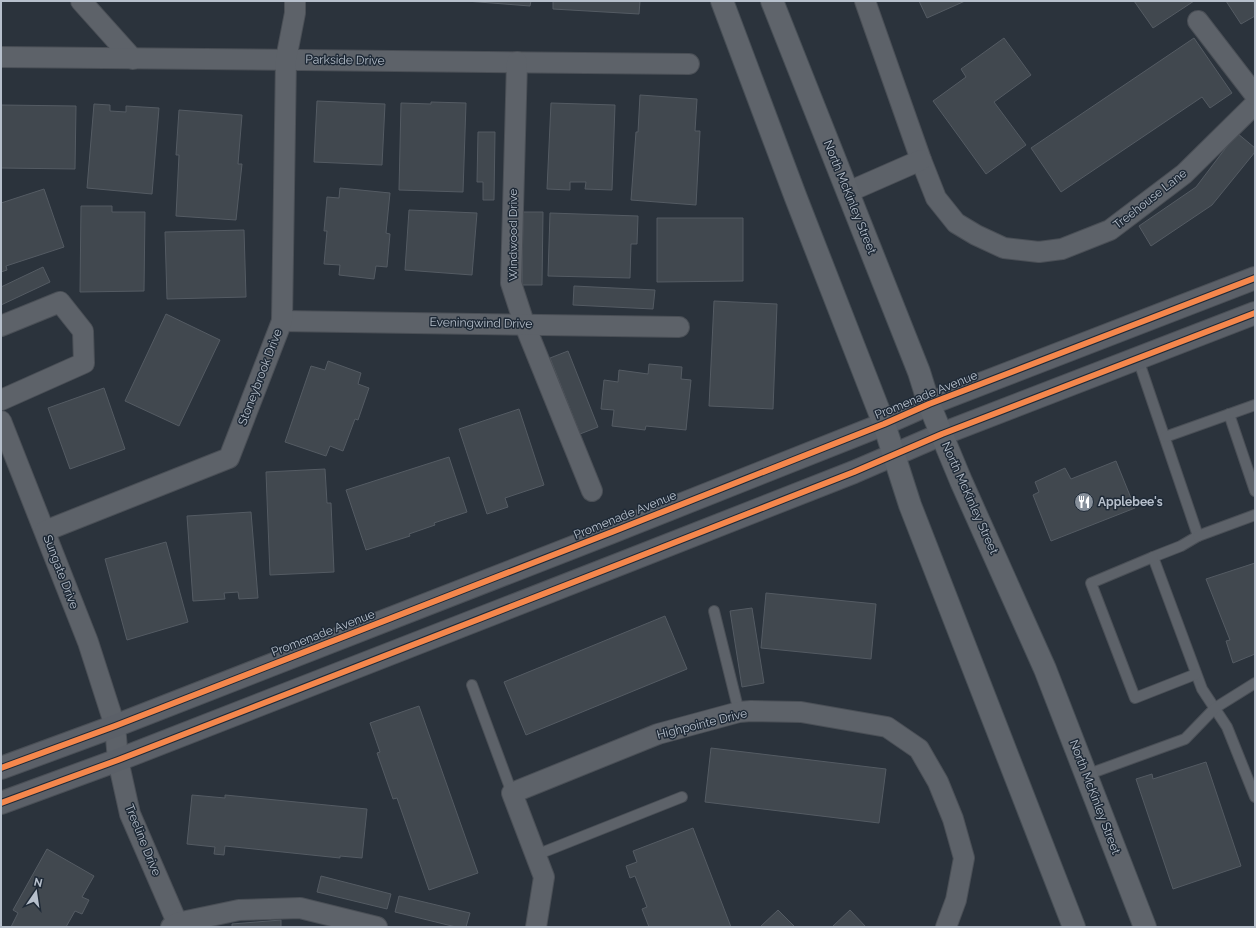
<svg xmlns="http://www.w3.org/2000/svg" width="1256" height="928" font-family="Raleway,sans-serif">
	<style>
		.building { fill: #41484f; stroke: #545b63 }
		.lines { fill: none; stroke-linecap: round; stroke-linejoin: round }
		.lane-casing { stroke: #4a4f56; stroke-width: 12 }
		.street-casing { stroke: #4a4f56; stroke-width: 22 }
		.secondary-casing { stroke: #4a4f56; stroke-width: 24 }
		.primary-casing { stroke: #474e55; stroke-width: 24 }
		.lane { stroke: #5d6269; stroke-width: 10 }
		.street { stroke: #5d6269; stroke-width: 20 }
		.secondary { stroke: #5b6068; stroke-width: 22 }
		.primary { stroke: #5f646b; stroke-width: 22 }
		.cycleway-casing { stroke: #1f2a37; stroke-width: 8 }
		.cycleway { stroke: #f5874c; stroke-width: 6 }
		.labels { text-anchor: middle; stroke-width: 3; stroke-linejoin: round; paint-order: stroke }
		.street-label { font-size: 12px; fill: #b7c0cc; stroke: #1f2a37 }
		.poi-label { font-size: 12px; font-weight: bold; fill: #b7c0cc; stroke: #1f2a37; text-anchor: start }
	</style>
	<rect width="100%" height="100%" fill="#2b333c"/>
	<g class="building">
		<polygon points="466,1 531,1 530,6"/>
		<polygon points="553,1 640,1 639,14 553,9"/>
		<polygon points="919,1 965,1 927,18"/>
		<polygon points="1134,1 1194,1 1153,28"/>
		<polygon points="1226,1 1254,1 1255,16 1241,24"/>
		<polygon points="1004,38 1031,75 994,102 1026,145 986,174 933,101 966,77 961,69"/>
		<polygon points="1194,38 1232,93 1210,108 1202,97 1061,192 1031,148"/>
		<polygon points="640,95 697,99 695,131 700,131 696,205 631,200 636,132 638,132"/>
		<polygon points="317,101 385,104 382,165 314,162"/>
		<polygon points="431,102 466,103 463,192 399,190 401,103 431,104"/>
		<polygon points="551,103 615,105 612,190 585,189 586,182 570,182 570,190 547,189"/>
		<polygon points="94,104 110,105 110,111 126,112 126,106 159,108 152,194 87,188"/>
		<polygon points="1,105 76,106 75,169 1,168"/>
		<polygon points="179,110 242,115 238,164 242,164 236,220 176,216 179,155 176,155"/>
		<polygon points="478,132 495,132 494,200 483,200 483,182 477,182"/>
		<polygon points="1237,133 1255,148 1255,152 1212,205 1151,246 1139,226 1196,187"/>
		<polygon points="340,188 390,193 386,233 390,234 387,267 376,266 374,279 339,275 340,265 324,264 327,231 324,231 327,197 339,198"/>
		<polygon points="44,189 64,247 6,266 7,270 1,272 1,203"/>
		<polygon points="81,206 112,206 112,212 145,212 144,291 80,292"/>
		<polygon points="409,210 477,213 472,275 405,270"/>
		<polygon points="523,212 543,212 542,285 522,285"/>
		<polygon points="550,213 638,216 637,244 631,244 630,278 548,276"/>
		<polygon points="657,218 743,218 743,281 657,282"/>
		<polygon points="244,230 246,297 167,299 165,232"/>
		<polygon points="43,267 50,282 1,305 1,287"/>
		<polygon points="574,286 655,290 653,309 573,305"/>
		<polygon points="714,301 777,304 773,409 709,406"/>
		<polygon points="166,314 220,340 179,426 125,401"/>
		<polygon points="568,351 598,427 580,434 550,358"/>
		<polygon points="328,361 361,373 358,384 369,388 358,420 355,419 343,451 330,446 326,456 285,442 311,366 325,370"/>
		<polygon points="649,364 682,367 681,379 691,380 686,430 646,426 645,430 612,426 614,410 601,409 604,380 618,382 619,370 648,374"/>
		<polygon points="104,388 125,449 70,469 48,408"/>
		<polygon points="519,409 544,485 505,498 508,507 487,514 459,429"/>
		<polygon points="449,457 467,512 434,523 435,525 409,534 410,536 366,550 346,490"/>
		<polygon points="1116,461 1135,508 1051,541 1033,495 1039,492 1035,482 1065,468 1071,479"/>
		<polygon points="325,469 327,503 331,503 334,572 270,575 266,472"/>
		<polygon points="251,512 258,598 239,599 238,592 224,593 225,599 193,601 187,516"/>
		<polygon points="166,542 188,622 127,640 105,559"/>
		<polygon points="1255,563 1255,654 1233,663 1226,641 1230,640 1206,579"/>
		<polygon points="766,593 876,604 871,659 761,648"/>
		<polygon points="752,608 764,683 742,687 730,611"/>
		<polygon points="665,616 687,669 526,735 504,682"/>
		<polygon points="419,706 478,873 429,890 397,798 393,799 377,753 380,752 370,723"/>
		<polygon points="711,748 886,769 879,823 705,802"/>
		<polygon points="1206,762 1241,866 1173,889 1136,779 1152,774 1153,779"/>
		<polygon points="192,795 225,798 225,795 367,809 362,858 340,856 340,858 225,846 224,855 214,854 215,847 187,844"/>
		<polygon points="693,828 731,927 649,927 642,909 647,907 635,876 630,878 626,866 637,862 633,851"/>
		<polygon points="47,849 94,876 82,897 89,900 82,914 75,911 66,927 11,927 18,913 13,910"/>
		<polygon points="321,876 391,894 387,909 317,892"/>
		<polygon points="399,896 470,913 466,927 456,927 395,912"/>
		<polygon points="778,910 795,927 760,927"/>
		<polygon points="850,910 866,927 832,927"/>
		<polygon points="281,920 281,927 232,927 232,924"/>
	</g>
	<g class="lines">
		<g class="lane-casing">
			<g id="lane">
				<polyline points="1138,359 1198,536 1181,546 1153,557 1202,689 1227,727 1255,797"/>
				<polyline points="1229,414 1255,491"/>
				<polyline points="1165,437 1255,405"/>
				<polyline points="1198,536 1255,515"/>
				<polyline points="1153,557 1091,583 1135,698 1196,674"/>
				<polyline points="714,611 739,712"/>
				<polyline points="472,685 512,793"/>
				<polyline points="1086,775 1185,739 1215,708 1255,683"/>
				<polyline points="536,855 682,797"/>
			</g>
		</g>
		<g class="street-casing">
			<g id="street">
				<polyline points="81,1 133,59"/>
				<polyline points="865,1 921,160 936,198 956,223 976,235 1004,248 1039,252 1062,249 1110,230 1184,174 1255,104"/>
				<polyline points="1198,21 1255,95"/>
				<polyline points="1,57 689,64"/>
				<polyline points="517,62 511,283 524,323 592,491"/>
				<polyline points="848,192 921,160"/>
				<polyline points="282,321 679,327"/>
				<polyline points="1,326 60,302 83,331 84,363 1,400"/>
				<polyline points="1,421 88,642 115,726 118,760 130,814 179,927"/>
				<polyline points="45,531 229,458 282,321 286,59 295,13 295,1"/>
				<polyline points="171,927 177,923 239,910 300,908 377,927"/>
				<polyline points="536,927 544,877 512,793 658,734 739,712 751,711 801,712 887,727 919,749 938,782 953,819 964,858 956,900 946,927"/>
			</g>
		</g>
		<g class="secondary-casing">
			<g id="secondary">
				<polyline points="1,768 115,726 612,532 884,424 929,404 1255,278"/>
				<polyline points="1,803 118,760 625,562 854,472 942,434 1255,313"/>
			</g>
		</g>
		<g class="primary-casing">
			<g id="primary">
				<polyline points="722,1 796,198 884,424 910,505 1074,927"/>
				<polyline points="772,1 919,372 929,404 961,481 1045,669 1145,927"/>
			</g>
		</g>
		<use href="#lane" class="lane"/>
		<use href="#street" class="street"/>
		<use href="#secondary" class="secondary"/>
		<use href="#primary" class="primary"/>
		<g class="cycleway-casing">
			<g id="cycleway">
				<polyline points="1,768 115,726 612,532 884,424 929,404 1255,278"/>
				<polyline points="1,803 118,760 625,562 854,472 942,434 1255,313"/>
			</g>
		</g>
		<use href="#cycleway" class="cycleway"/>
	</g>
	<defs>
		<g id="restaurant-disc" transform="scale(1)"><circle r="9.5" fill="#868f9a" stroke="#1f2a37"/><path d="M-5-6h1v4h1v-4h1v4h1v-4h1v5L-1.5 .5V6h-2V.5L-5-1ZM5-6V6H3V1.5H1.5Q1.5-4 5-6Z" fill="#fff"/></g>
	</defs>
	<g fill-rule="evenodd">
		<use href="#restaurant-disc" x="1084" y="502"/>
	</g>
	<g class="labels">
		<g class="street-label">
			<text transform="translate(345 60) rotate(1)" y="4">Parkside Drive</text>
			<text transform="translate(850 197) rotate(68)" y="4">North McKinley Street</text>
			<text transform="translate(1150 199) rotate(-38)" y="4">Treehouse Lane</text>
			<text transform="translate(513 235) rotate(-90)" y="4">Windwood Drive</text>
			<text transform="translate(481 323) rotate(1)" y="4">Eveningwind Drive</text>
			<text transform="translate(260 377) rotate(-69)" y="4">Stoneybrook Drive</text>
			<text transform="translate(926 395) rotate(-22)" y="4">Promenade Avenue</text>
			<text transform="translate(970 498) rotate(66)" y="4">North McKinley Street</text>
			<text transform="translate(625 515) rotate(-22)" y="4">Promenade Avenue</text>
			<text transform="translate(61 572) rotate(69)" y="4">Sungate Drive</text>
			<text transform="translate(323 633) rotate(-21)" y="4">Promenade Avenue</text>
			<text transform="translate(702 724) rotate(-14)" y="4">Highpointe Drive</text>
			<text transform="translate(1095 797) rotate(69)" y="4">North McKinley Street</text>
			<text transform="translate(143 840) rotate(68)" y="4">Treeline Drive</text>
		</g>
		<g class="poi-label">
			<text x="1098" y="506">Applebee's</text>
		</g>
	</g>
	<rect width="1256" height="928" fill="none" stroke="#b7c0cc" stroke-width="4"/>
	<g transform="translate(36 892) rotate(13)" stroke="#1f2a37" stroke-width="3" paint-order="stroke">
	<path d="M0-3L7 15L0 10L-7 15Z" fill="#b7c0cc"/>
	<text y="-6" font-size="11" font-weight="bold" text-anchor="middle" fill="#b7c0cc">N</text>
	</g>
</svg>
